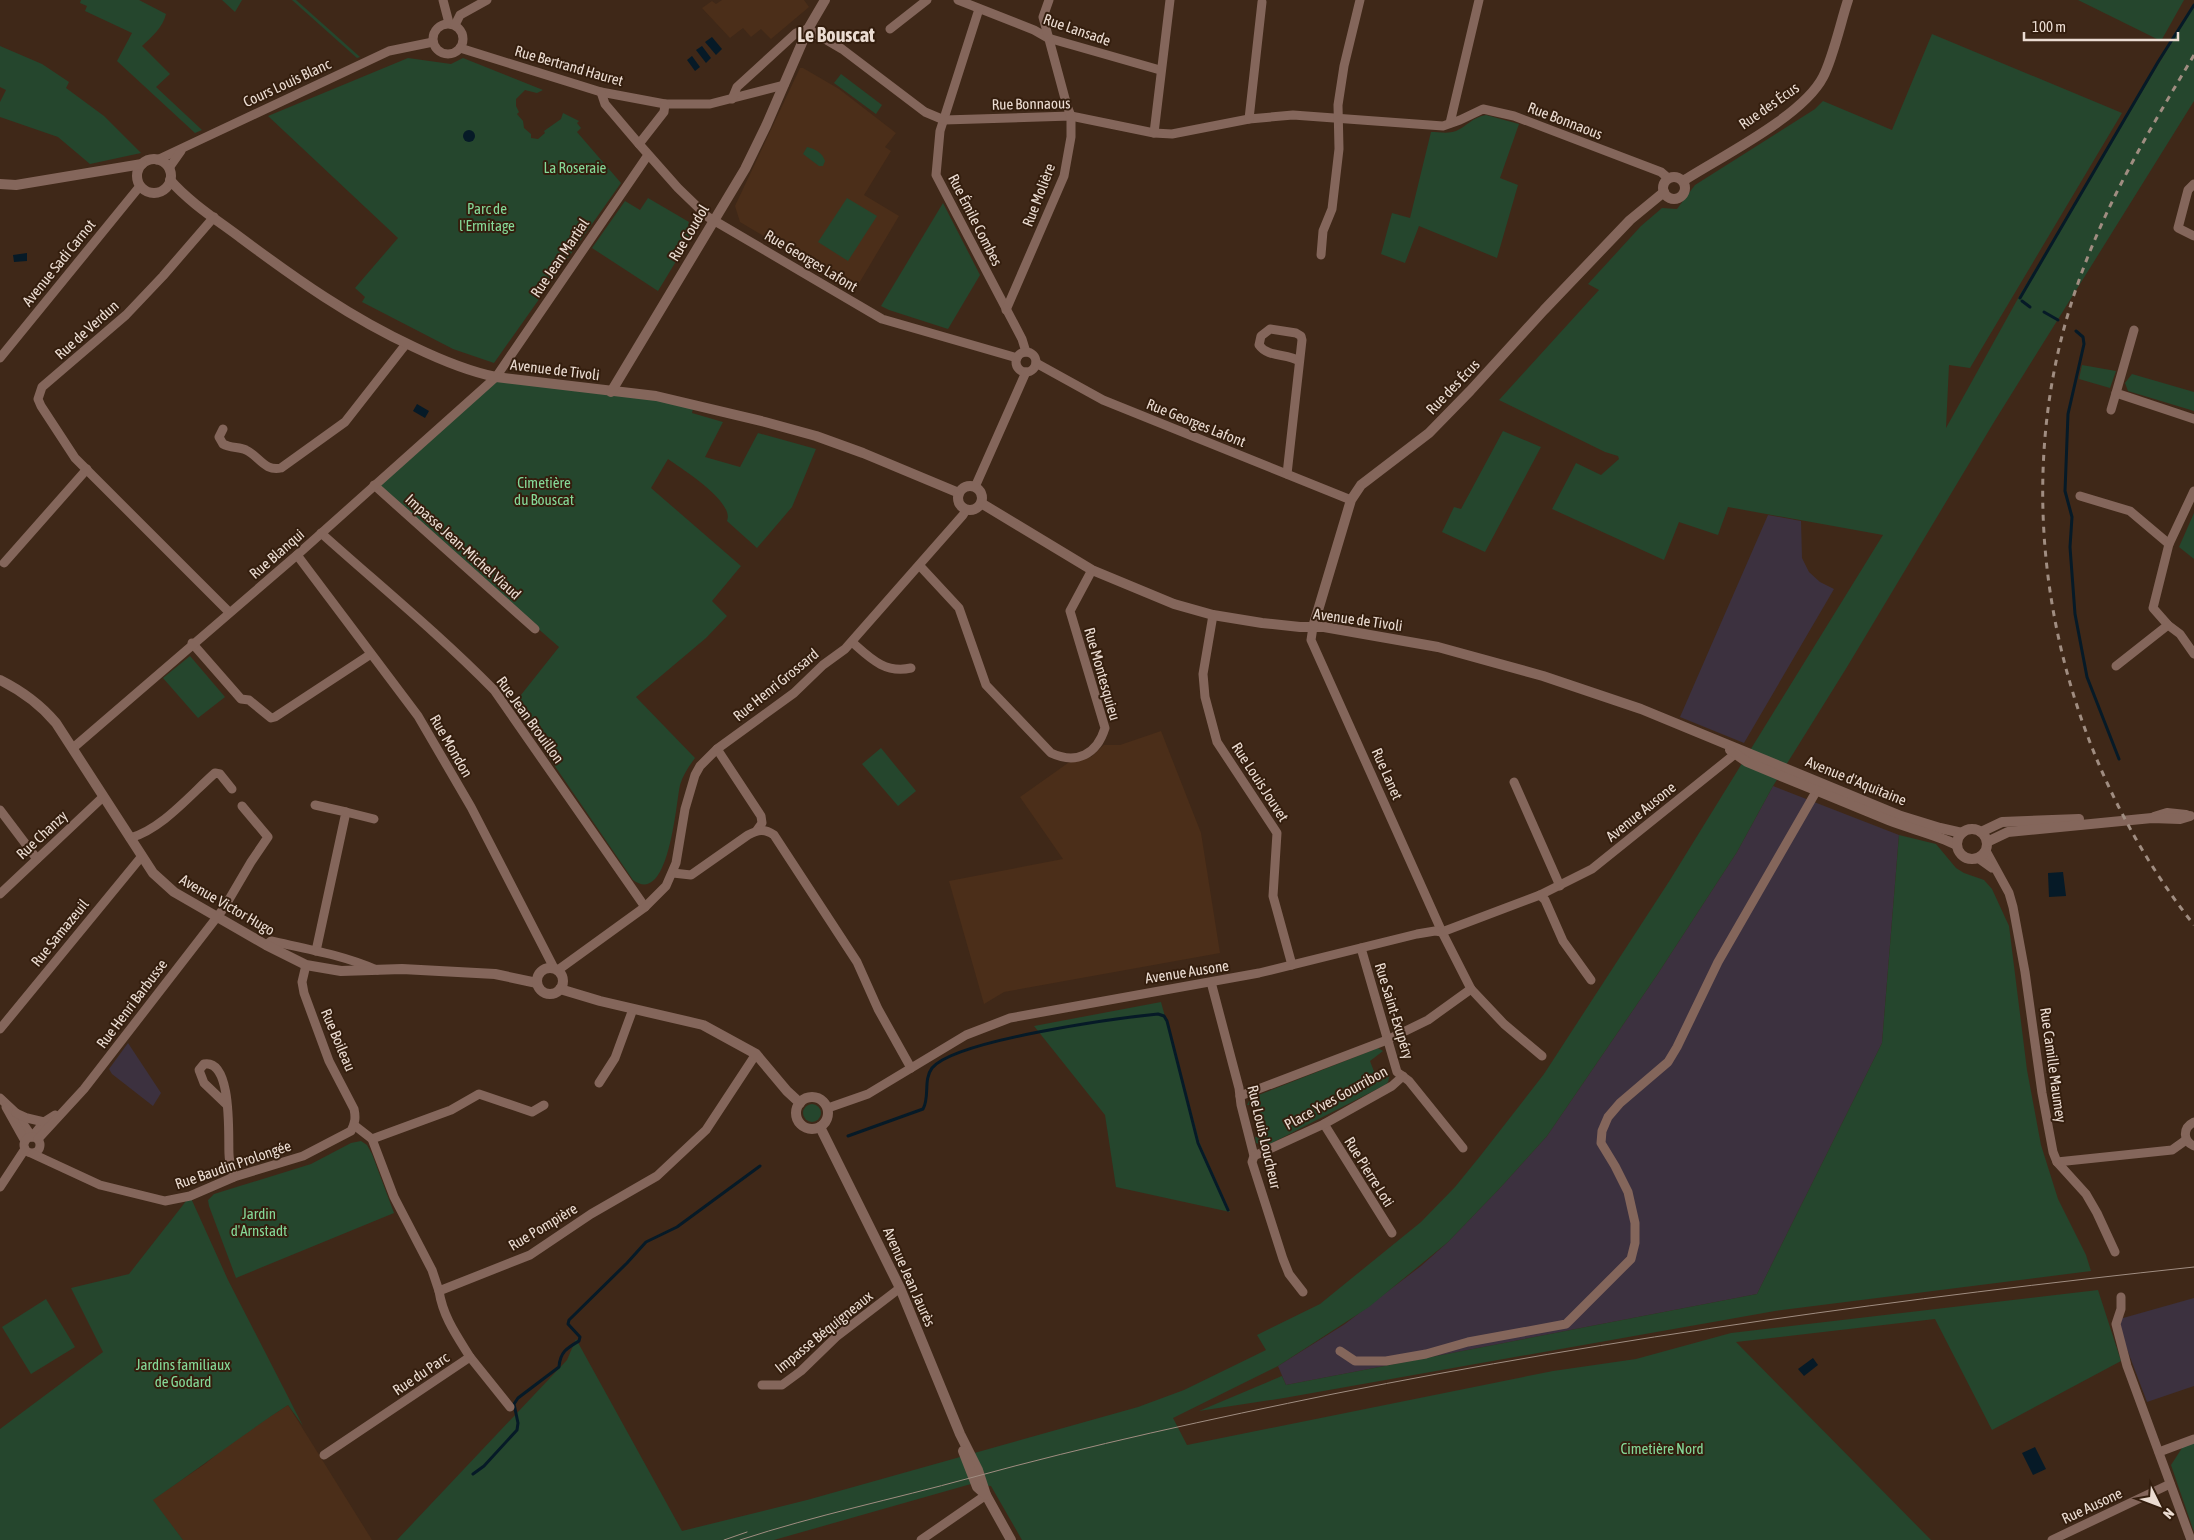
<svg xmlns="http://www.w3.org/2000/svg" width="2194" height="1540" font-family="'Asap Condensed',sans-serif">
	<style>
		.built { fill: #4b2e19 }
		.industrial { fill: #3c313f }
		.green { fill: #25462d }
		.water { fill: #061a27 }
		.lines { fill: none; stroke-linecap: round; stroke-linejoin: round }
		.stream { stroke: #061a27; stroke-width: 3 }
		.minor { stroke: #84665b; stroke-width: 9 }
		.tertiary { stroke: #84665b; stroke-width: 10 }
		.tram { stroke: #a08d81; stroke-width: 1 }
		.rail { stroke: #a08d81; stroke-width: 3; stroke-dasharray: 6 6; stroke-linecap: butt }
		.labels { text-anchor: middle; stroke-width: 4; stroke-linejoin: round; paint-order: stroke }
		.street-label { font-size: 15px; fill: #ebdcd2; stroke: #341e0e }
		.park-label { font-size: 15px; fill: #85d998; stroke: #341e0e }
		.district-label { font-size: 20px; font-weight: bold; fill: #ebdcd2; stroke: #341e0e }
	</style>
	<rect width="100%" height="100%" fill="#3f2818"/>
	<g class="built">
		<polygon points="722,0 804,0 809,7 771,39 761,29 751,37 743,28 730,38 702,8 712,1 716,4"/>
		<polygon points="800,68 803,68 839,89 896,133 885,147 891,151 864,195 899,216 855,290 740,222 735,206"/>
		<polygon points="1161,731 1201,833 1220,953 1004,992 984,1004 949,881 1063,859 1020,797 1068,763 1091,757 1104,745 1120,745"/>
		<polygon points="288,1405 372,1540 183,1540 152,1500 205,1464 234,1440"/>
	</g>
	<g class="industrial">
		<polygon points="1768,515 1801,521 1802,558 1809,572 1820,582 1834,589 1744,743 1680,717"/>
		<polygon points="1773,786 1899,835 1882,1043 1757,1294 1286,1385 1278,1366 1345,1324 1421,1266 1448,1242 1501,1187 1547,1136 1657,975 1737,852"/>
		<polygon points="128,1043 161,1093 153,1106 112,1074 109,1069"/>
		<polygon points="2194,1298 2194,1386 2147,1402 2116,1320"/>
	</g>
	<g class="green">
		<path d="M81,0h58l27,14c-3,13 -14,23 -24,32l28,28 -14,13 46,43 -7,3 -78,-72 15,-28 -47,-22 2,-5 -7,-3z"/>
		<polygon points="222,0 242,0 235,12"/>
		<polygon points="292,0 296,0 360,57 357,58"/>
		<polygon points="2078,0 2184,0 2161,41"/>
		<polygon points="2194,5 2194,101 1994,422 1847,667 1773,786 1737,852 1657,975 1547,1136 1501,1187 1448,1242 1369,1307 1278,1366 1173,1418 1187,1445 1553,1371 1636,1359 1731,1333 2098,1290 2121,1361 1992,1430 1935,1319 1736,1342 1931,1540 1022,1540 991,1486 971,1484 774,1540 397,1540 567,1360 576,1339 682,1531 807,1500 1138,1407 1184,1390 1266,1350 1257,1335 1320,1304 1421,1222 1455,1187 1481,1155 1544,1074 1670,880 1883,535 1728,507 1718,535 1679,522 1664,560 1552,509 1576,463 1601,475 1619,459 1618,456 1605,452 1499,400 1599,290 1588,284 1641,226 1662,208 1677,209 1695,185 1815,109 1823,101 1892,130 1932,34 2122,113 1970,368 1949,365 1946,428 2021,293"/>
		<polygon points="0,46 42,64 69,82 66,88 104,116 141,153 90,164 58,137 0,117 0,102 6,90 0,87"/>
		<polygon points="408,58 451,64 463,58 543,90 537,93 525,90 516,99 516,106 519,112 517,114 523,121 524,128 531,134 531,138 538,139 545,133 544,131 561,119 563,113 579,121 577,123 581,128 577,132 621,183 494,363 453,349 362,302 365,297 355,288 398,238 268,116"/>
		<polygon points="841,74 882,105 876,114 834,83"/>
		<path d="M1486,115l33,9 -19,54 18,7 -21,73 -78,-32 -14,37 -24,-9 11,-41 18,5 21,-86c8,0 17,2 25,-1 11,-5 17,-14 30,-16z"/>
		<path d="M807,147c8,2 15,5 18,14l-2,5h-4l-16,-12z"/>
		<polygon points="648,198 689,222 688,225 695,230 658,291 592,248 625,201 640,210"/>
		<polygon points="847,198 877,216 848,261 818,242"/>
		<polygon points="943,203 980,275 948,329 889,310 881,306"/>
		<polygon points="2082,365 2116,371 2110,388 2079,379"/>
		<polygon points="2132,374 2194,392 2194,411 2128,391 2125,383"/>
		<path d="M496,377l198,27 -2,9 31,9 -18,35 35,10 18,-34 58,16 -24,58 -35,41 -30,-27c8,-19 -45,-52 -59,-62l-17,29 90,78 -29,35 15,15 -21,22 -70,59 59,61c-6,8 -12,17 -15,27 -4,18 -11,122 -47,95l-120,-175 46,-58 -185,-162z"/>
		<polygon points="1503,431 1541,447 1485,552 1442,532 1454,507 1461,509"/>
		<polygon points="2194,513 2194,559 2179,547"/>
		<polygon points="190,656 225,697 198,718 163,678"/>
		<polygon points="881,748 916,791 898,806 862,764"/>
		<polygon points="1899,835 1936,844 1956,868 1964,873 1984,880 1992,889 2009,926 2027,1070 2041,1145 2058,1199 2086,1255 2091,1271 1775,1311 1284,1398 1199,1411 1282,1376 1286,1385 1757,1294 1882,1043"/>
		<polygon points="1161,1002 1200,1144 1230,1212 1116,1187 1105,1115 1034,1026"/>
		<polygon points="1378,1048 1383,1051 1370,1061 1378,1082 1390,1074 1388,1082 1385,1085 1266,1146 1256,1143 1255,1137 1265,1136 1257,1105 1247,1105 1251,1098"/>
		<circle cx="812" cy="1113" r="9"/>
		<polygon points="361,1141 367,1145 372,1154 394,1213 236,1278 209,1206 208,1200 214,1194 311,1164 351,1143"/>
		<path d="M190,1196l38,84 75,146 -15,-21c-46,30 -90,64 -135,95l30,40h-183v-111l103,-77 -32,-64 58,-14z"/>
		<polygon points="46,1299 75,1347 31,1374 2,1327"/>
		<polygon points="2194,1442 2194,1532 2171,1465 2184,1445"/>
	</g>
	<g class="water">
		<polygon points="712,37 722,49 716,55 705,42"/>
		<polygon points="702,46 711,58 706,63 696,50"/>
		<polygon points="692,56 700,67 695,71 687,60"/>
		<circle cx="469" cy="136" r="6"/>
		<polygon points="27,253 27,261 14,262 13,255"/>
		<polygon points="417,404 429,411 425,418 413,411"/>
		<polygon points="2063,872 2066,896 2049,897 2048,873"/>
		<polygon points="1813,1358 1818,1365 1804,1376 1798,1369"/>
		<polygon points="2035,1447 2046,1469 2033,1475 2022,1453"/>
	</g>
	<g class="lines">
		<g class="stream">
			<polyline points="2020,298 2158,62 2194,5"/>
			<polyline points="2022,301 2030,307"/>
			<polyline points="2044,312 2058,320"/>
			<polyline points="2076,331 2083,337 2084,344 2068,414 2065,491 2072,517 2070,547 2075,614 2087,677 2119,759"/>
			<path d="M848,1136l75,-27c7,-12 0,-29 9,-41 23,-28 186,-50 226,-54l6,2 3,5 31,122 30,67"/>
			<path d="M473,1474l11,-8 33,-36 1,-7 -4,-19 4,-6 41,-31c1,-15 8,-19 20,-26l1,-4 -12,-13 1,-4 58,-57 19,-21 31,-15 83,-61"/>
		</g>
		<g class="minor">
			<polyline points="443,0 449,23"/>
			<polyline points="958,0 1034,30 1048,38 1160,70"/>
			<polyline points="979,9 940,131 936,175 1022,339 1026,352"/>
			<circle cx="448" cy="39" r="15"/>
			<polyline points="455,25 460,15 487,0"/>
			<polyline points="890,29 927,0"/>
			<polyline points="460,48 601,92 665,104 710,104 784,85"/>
			<polyline points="601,92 605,104 639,144 678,188 708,217 882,319 1017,358"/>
			<polyline points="732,99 737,87 796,33 808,29 842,49 925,112 944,120 1071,116 1154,133 1172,134 1249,119 1293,115 1443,126 1460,120 1483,109 1514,116 1661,172 1668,178"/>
			<polyline points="1249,119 1262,2"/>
			<polyline points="1450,123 1479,0"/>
			<polyline points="1154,133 1170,0"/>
			<polyline points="639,144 664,112 665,104"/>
			<polyline points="157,160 389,51 433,42"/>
			<polyline points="169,168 181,151"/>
			<polyline points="2194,184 2188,190 2178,228 2194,236"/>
			<polyline points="214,217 163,276 126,315 42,387 38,399 41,406 75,458 229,612"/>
			<polyline points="1321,255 1323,231 1332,209 1339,149 1338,105 1344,66 1360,0"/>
			<polyline points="1006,310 1064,176 1071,137 1071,116 1067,106 1043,17 1049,0"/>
			<polyline points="2134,330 2116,393 2194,419"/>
			<circle cx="1026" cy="362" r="10"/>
			<polyline points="0,358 140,186"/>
			<polyline points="1036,363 1103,400 1351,500"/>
			<polyline points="2111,410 2116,393"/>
			<path d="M223,429l-4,8 4,7c7,4 16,3 23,6 13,6 19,22 35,18l64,-46 61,-78"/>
			<path d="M1287,474l15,-134 -1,-4 -5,-3 -26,-4 -9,7 -2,9c9,13 28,8 40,16"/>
			<polyline points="374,485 535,629"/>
			<polyline points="975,487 1026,372"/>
			<polyline points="2080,496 2130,511 2169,544 2153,608 2168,625 2180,634 2194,654"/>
			<path d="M321,533c58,52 118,101 173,157l151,217"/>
			<polyline points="2169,544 2194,491"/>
			<polyline points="297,555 418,716 471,807 554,968"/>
			<polyline points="4,563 87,469"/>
			<path d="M920,566l39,42 27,77 65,68c26,12 46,1 54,-25l-35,-117 22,-41"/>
			<polyline points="1213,615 1203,674 1205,697 1217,742 1277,833 1273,896 1292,965"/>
			<polyline points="1313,627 1311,640 1442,932 1471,989 1504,1024 1542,1056"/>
			<path d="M852,642c18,16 33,32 59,26"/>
			<polyline points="192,643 241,699 249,700 271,718 275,717 371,654"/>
			<polyline points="2116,666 2168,625"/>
			<polyline points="73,748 297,555 496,377 648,155"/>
			<polyline points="717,749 761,816 762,823 757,830"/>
			<polyline points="1514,782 1560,886"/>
			<polyline points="315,805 346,812 316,951"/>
			<polyline points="0,810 37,859"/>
			<polyline points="346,812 374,819"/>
			<path d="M130,838c32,-9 60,-43 85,-65l5,1 12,15"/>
			<polyline points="1986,851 2009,893 2013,907 2025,972 2042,1093 2053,1152 2057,1162 2086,1194 2097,1213 2115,1252"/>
			<polyline points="1978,858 1992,868"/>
			<path d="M673,873l18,2 57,-40c10,-5 16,-7 26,0l83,127 21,47 33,59"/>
			<polyline points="0,894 103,797"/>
			<polyline points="1540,895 1545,900 1563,941 1591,980"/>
			<path d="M266,945l5,-4c36,8 72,14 106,29"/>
			<polyline points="1361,948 1397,1072 1409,1081 1463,1148"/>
			<polyline points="558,970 645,907 666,886 676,863 685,809 695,775 700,766 717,749 794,693 823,665 845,649 963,515 966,510"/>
			<polyline points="1211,982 1239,1088 1241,1105 1254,1156 1252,1162 1283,1259 1289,1274 1303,1292"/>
			<polyline points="0,1029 142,856"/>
			<polyline points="599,1083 615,1058 633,1009"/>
			<polyline points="1240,1096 1387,1040 1428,1020 1471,989"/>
			<polyline points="0,1098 16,1113 32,1137 44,1122 55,1115"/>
			<path d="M227,1105l-23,-22 -5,-13 5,-6c29,-5 24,74 25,90 0,8 3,16 5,23"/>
			<polyline points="6,1107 25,1141"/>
			<polyline points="828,1108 868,1094 966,1035 1010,1018 1259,973 1417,934 1435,931 1442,932 1540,895 1592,869 1735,754"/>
			<polyline points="16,1113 27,1118 44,1122"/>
			<path d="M2194,1122c-12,6 -11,19 0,24"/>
			<polyline points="1324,1124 1392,1233"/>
			<polyline points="354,1125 372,1139 394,1197 432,1270 439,1291 530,1255 591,1214 657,1176 706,1130 756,1054"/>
			<circle cx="32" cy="1145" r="8"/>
			<polyline points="38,1139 84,1089 224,908 251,862 268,837 242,806"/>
			<polyline points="372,1139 451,1110 479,1094 532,1112 544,1105"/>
			<path d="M33,1154l67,31 65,16 25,-5 44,-19 69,-21 48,-25c4,-8 5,-13 3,-22l-25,-48 -25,-68 -2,-11 4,-17"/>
			<polyline points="1254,1156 1324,1124 1392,1086 1403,1076"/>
			<polyline points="2057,1162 2172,1150 2186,1140"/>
			<polyline points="0,1187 25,1149"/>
			<polyline points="2121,1297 2121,1309 2116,1324 2127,1366 2191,1540"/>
			<polyline points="1340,1351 1355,1361 1386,1361 1426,1354 1468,1342 1566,1324 1631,1259 1635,1243 1635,1223 1628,1192 1615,1166 1601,1143 1602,1131 1608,1117 1620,1103 1668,1062 1677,1047 1718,962 1817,790"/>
			<polyline points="470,1357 510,1407"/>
			<polyline points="762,1385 782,1385 801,1371 836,1337 900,1288"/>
			<polyline points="2159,1452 2194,1439"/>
			<path d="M324,1455l146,-98c-13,-21 -27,-40 -31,-66"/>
			<polyline points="921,1540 986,1495"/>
			<polyline points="2052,1540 2170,1484"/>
		</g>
		<g class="tertiary">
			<circle cx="154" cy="176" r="17"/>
			<circle cx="1674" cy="188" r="11"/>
			<path d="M170,180c19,22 47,40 71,58 55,41 110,80 173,109 27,13 53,24 82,30l160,19 109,26 51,14 47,17 96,40"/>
			<path d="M1683,181c39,-25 120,-65 140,-104 10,-19 18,-56 25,-77"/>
			<polyline points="0,184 16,185 142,164"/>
			<polyline points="611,392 745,169 766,126 808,29 825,0"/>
			<circle cx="970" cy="498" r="12"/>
			<polyline points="981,503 1092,570 1174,604 1213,615 1262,623 1300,627 1324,627 1438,647 1543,676 1641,709 1901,816 1940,828 1962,833"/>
			<polyline points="1313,627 1351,500 1361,485 1429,433 1470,391 1544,310 1630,220 1664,192"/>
			<path d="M0,680c22,11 40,24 56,43l97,150 21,19 92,53 40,20 35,6 61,-2 93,5 42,9"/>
			<path d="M1730,750l17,12c47,19 94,39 141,58 23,9 47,14 69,25"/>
			<polyline points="2154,817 2167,813 2186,815"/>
			<circle cx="1972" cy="844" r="15"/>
			<polyline points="1981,832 2002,822 2079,819"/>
			<polyline points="1987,842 2008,832 2152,818 2180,819 2190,816"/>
			<circle cx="550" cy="981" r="13"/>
			<polyline points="560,989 600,1001 703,1025 756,1054 787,1091 800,1103"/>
			<circle cx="812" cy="1113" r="16"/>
			<polyline points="820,1127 900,1288 960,1434 978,1470 986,1495 1011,1540"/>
			<polyline points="963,1451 977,1487 986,1495"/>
		</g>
		<g class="tram">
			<polyline points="724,1540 747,1532"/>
			<path d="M740,1540c76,-25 154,-41 230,-62 120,-33 241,-59 363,-84 285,-57 572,-96 861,-127"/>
		</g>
		<path class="rail" d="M2194,55c-44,74 -89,149 -117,231 -75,215 -23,462 117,639"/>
	</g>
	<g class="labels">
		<g class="street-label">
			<text transform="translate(1077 30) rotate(19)" y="5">Rue Lansade</text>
			<text transform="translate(569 66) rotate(16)" y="5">Rue Bertrand Hauret</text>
			<text transform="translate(287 83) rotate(-25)" y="5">Cours Louis Blanc</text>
			<text transform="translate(1031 104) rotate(-1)" y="5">Rue Bonnaous</text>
			<text transform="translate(1769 106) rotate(-35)" y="5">Rue des Écus</text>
			<text transform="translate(1565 121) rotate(21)" y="5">Rue Bonnaous</text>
			<text transform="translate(1039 195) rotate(-69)" y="5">Rue Molière</text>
			<text transform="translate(975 220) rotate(63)" y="5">Rue Émile Combes</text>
			<text transform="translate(689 233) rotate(-59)" y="5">Rue Coudol</text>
			<text transform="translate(560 258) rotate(-56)" y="5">Rue Jean Martial</text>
			<text transform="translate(811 261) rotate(31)" y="5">Rue Georges Lafont</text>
			<text transform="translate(59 263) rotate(-51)" y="5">Avenue Sadi Carnot</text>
			<text transform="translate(87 330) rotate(-42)" y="5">Rue de Verdun</text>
			<text transform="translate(555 370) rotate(7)" y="5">Avenue de Tivoli</text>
			<text transform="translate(1453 387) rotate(-46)" y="5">Rue des Écus</text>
			<text transform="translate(1196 423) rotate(22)" y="5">Rue Georges Lafont</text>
			<text transform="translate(463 547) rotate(42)" y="5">Impasse Jean-Michel Viaud</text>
			<text transform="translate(277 554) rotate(-41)" y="5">Rue Blanqui</text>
			<text transform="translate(1358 620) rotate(8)" y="5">Avenue de Tivoli</text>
			<text transform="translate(1102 674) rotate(74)" y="5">Rue Montesquieu</text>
			<text transform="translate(776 685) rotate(-39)" y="5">Rue Henri Grossard</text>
			<text transform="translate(530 720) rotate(54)" y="5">Rue Jean Brouillon</text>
			<text transform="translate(451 746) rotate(60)" y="5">Rue Mondon</text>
			<text transform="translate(1387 774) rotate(66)" y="5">Rue Lanet</text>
			<text transform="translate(1856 781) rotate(22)" y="5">Avenue d'Aquitaine</text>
			<text transform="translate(1260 782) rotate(57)" y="5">Rue Louis Jouvet</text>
			<text transform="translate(1641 812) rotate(-39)" y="5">Avenue Ausone</text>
			<text transform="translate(42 835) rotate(-43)" y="5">Rue Chanzy</text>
			<text transform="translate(227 905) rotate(30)" y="5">Avenue Victor Hugo</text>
			<text transform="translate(60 933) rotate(-51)" y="5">Rue Samazeuil</text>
			<text transform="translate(1187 972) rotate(-9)" y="5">Avenue Ausone</text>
			<text transform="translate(132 1004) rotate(-53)" y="5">Rue Henri Barbusse</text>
			<text transform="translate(1394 1011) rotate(73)" y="5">Rue Saint-Exupéry</text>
			<text transform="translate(338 1040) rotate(67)" y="5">Rue Boileau</text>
			<text transform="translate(2053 1065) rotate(82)" y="5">Rue Camille Maumey</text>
			<text transform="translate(1336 1098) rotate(-29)" y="5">Place Yves Gourribon</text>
			<text transform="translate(1264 1137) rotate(77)" y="5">Rue Louis Loucheur</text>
			<text transform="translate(233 1165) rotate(-19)" y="5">Rue Baudin Prolongée</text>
			<text transform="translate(1369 1172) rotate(58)" y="5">Rue Pierre Loti</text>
			<text transform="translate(543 1227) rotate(-31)" y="5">Rue Pompière</text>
			<text transform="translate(909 1277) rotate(66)" y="5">Avenue Jean Jaurès</text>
			<text transform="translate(824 1332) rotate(-39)" y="5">Impasse Béquigneaux</text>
			<text transform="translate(421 1374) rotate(-34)" y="5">Rue du Parc</text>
			<text transform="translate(2092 1506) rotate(-25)" y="5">Rue Ausone</text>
		</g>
		<g class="park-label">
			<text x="575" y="173">La Roseraie</text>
			<text x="487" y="214">Parc de<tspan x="487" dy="17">l'Ermitage</tspan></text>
			<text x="544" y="488">Cimetière<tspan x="544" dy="17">du Bouscat</tspan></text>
			<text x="259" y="1219">Jardin<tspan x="259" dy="17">d'Arnstadt</tspan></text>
			<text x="183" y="1370">Jardins familiaux<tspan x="183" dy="17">de Godard</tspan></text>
			<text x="1662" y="1454">Cimetière Nord</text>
		</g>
		<g class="district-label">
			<text x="836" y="42">Le Bouscat</text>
		</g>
	</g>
	<g transform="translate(2159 1505) rotate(132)" stroke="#341e0e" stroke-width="4" paint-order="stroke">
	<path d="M0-4L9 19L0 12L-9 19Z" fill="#ebdcd2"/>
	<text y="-8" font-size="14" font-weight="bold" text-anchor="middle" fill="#ebdcd2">N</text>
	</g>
	<path d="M2024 32v8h154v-8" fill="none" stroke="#ebdcd2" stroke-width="2.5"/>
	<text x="2032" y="32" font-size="15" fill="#ebdcd2" stroke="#341e0e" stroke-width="4" paint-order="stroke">100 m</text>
</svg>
